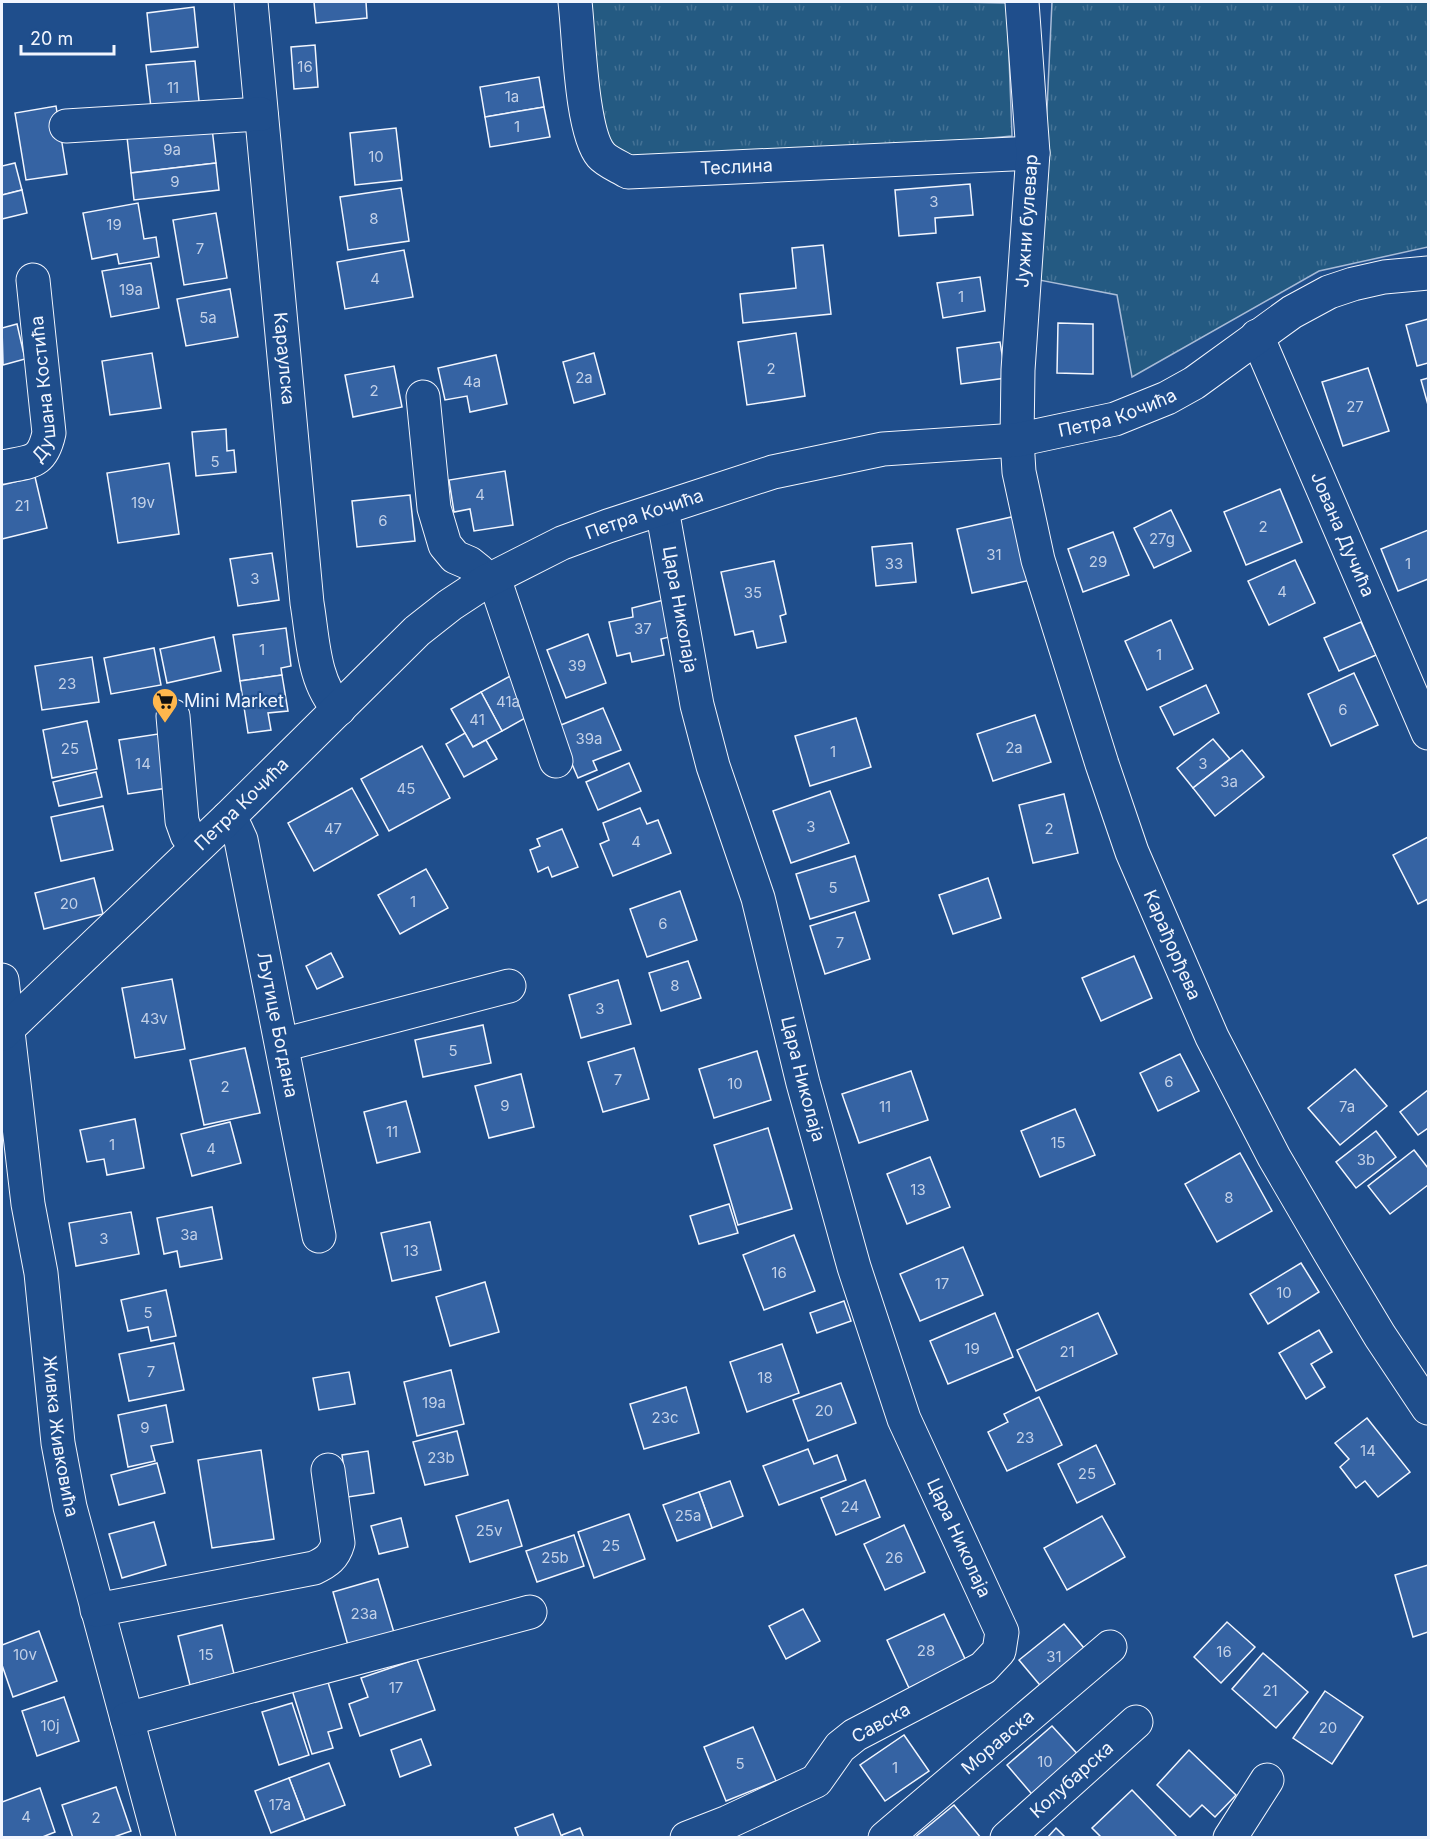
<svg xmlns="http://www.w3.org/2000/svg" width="1430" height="1839" font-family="Inter,sans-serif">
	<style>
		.grass { fill: url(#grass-tufts); stroke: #a8bbd7; stroke-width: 1.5 }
		.building { fill: #3563a3; stroke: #f2f6ff; stroke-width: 1.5 }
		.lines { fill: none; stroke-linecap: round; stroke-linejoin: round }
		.minor-casing { stroke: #f2f6ff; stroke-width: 35 }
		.minor { stroke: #1f4e8c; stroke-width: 33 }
		.labels { text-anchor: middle; stroke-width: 4.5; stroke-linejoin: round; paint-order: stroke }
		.number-label { font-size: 15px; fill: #c3d1e8 }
		.street-label { font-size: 18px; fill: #f2f6ff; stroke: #1f4e8c }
		.poi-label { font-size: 18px; fill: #f2f6ff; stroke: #1f4e8c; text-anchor: start }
	</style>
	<defs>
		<pattern id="grass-tufts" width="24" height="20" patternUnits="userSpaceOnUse" patternTransform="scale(1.5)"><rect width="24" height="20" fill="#245a82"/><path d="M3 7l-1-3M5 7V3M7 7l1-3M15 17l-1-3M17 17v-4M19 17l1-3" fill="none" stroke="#447295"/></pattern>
	</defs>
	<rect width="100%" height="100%" fill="#1f4e8c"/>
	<g class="grass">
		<polygon points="575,2 960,2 1007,3 1012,136 628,172 601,157"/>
		<polygon points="1052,2 1428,2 1428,247 1319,271 1132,377 1117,295 1039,280"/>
	</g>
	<g class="building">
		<polygon points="314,2 366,2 367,18 316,23"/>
		<polygon points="194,7 198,47 151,52 147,13"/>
		<polygon points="315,45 318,87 294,89 291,47"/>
		<polygon points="195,61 200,111 152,116 146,65"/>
		<polygon points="539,77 544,107 485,117 480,87"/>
		<polygon points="56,106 67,174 26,180 15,113"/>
		<polygon points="544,107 550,137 490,147 485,117"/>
		<polygon points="212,128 216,163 131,173 127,137"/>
		<polygon points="396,128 402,180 355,185 350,133"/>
		<polygon points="15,163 22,190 2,195 2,166"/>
		<polygon points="216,163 219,190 134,200 131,173"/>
		<polygon points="970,184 973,215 935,218 936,233 899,236 895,190"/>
		<polygon points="401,188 409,241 348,250 340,197"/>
		<polygon points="22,190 27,213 2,219 2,195"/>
		<polygon points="138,203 144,239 156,237 159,257 119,264 117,254 92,259 83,213"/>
		<polygon points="216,213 227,278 184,285 173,220"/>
		<polygon points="823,245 831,314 743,323 740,294 796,288 792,248"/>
		<polygon points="404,250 413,297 345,309 337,262"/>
		<polygon points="151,263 159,308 111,317 102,271"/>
		<polygon points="980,277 985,311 943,318 937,283"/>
		<polygon points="230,289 238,337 186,346 177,299"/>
		<polygon points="1428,319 1428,363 1417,366 1406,325"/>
		<polygon points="1058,323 1093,324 1093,374 1057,373"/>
		<polygon points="17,324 25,359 3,365 2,328"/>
		<polygon points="796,333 805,396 747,405 738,342"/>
		<polygon points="1000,342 1006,378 961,384 957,348"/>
		<polygon points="152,353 161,408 110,415 102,361"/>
		<polygon points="594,353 605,394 574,403 563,362"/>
		<polygon points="496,355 507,404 470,412 467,396 445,400 438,368"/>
		<polygon points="394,366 402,407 353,417 345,375"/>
		<polygon points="1368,368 1389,431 1343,446 1322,382"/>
		<polygon points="1428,378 1428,405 1421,380"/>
		<polygon points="226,429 227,451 234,450 236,472 196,476 192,432"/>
		<polygon points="169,463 179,534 118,543 107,473"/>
		<polygon points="505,471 513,525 474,531 470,509 454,512 449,480"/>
		<polygon points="35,477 47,528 2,539 2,485"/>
		<polygon points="1280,489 1302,542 1246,565 1224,512"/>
		<polygon points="410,495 415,541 357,547 352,501"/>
		<polygon points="1171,510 1191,551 1154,568 1134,528"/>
		<polygon points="1016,516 1031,580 972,593 957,529"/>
		<polygon points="1428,530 1428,579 1398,591 1381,549"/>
		<polygon points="1113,532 1129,575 1083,592 1068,549"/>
		<polygon points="912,543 916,582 876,586 872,547"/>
		<polygon points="272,553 279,600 238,606 230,559"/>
		<polygon points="1295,560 1315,603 1269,625 1248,581"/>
		<polygon points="774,561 786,614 780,616 786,642 757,648 753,631 735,635 721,572"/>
		<polygon points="668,599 677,635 661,639 664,655 632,662 630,653 617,656 609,622 633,617 632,608"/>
		<polygon points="1171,620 1193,669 1147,690 1125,641"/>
		<polygon points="1361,622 1376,655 1339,671 1324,638"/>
		<polygon points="286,628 291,666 281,668 282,675 240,681 233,635"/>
		<polygon points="588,634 606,683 566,698 547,650"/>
		<polygon points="214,637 221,671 167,683 160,649"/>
		<polygon points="154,648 161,685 111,694 104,658"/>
		<polygon points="92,657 99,702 42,710 35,666"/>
		<polygon points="1354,673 1378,725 1331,746 1308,694"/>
		<polygon points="514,674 536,712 502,731 481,692"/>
		<polygon points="282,675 288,711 268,713 271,730 248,733 240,681"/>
		<polygon points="1206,685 1219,713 1174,735 1160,707"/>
		<polygon points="481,692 502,731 473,747 451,709"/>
		<polygon points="603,708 621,750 593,761 597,770 578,778 556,727"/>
		<polygon points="1035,715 1051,762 993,781 977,734"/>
		<polygon points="856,718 871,767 810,786 795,736"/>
		<polygon points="87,721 97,769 52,778 43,730"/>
		<polygon points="465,733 473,747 486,740 497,759 464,777 446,744"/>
		<polygon points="158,734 167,788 128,794 119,740"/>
		<polygon points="1213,739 1230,759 1193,788 1177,768"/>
		<polygon points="422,746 450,798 389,831 361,779"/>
		<polygon points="1242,750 1264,777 1215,816 1193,788"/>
		<polygon points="629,763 641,791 598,810 586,782"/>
		<polygon points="96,772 102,797 59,806 53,782"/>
		<polygon points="352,788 378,835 314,871 288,823"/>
		<polygon points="830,791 849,843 791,863 773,811"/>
		<polygon points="1064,794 1078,853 1033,863 1019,805"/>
		<polygon points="103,806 113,850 61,861 51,817"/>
		<polygon points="640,808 647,824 658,820 671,853 613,876 600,844 609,840 603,823"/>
		<polygon points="562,829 578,867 552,877 548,867 538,872 530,850 540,846 537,839"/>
		<polygon points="1428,837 1428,899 1418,904 1393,855"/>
		<polygon points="855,856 869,901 810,919 796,874"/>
		<polygon points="426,869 448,908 400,934 378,895"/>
		<polygon points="94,878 103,914 44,929 35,893"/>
		<polygon points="988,878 1001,918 953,934 939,895"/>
		<polygon points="680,891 697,940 647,957 630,909"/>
		<polygon points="855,912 870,959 825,974 810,926"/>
		<polygon points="331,953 343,977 317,989 306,966"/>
		<polygon points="1134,956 1152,998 1101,1021 1082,978"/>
		<polygon points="688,961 701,998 661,1011 649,973"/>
		<polygon points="172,979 185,1049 135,1058 122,988"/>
		<polygon points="618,980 631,1024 581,1038 569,995"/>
		<polygon points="483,1025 491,1063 423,1077 415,1040"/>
		<polygon points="245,1048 260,1113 204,1125 190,1060"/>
		<polygon points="634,1048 649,1099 603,1112 588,1062"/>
		<polygon points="757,1051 771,1100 714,1118 699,1069"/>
		<polygon points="1180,1054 1199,1091 1158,1111 1140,1073"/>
		<polygon points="1355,1069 1387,1106 1340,1145 1308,1108"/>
		<polygon points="911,1071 928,1120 859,1143 842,1094"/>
		<polygon points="521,1074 534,1127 489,1138 475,1086"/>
		<polygon points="1428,1090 1428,1128 1418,1135 1400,1112"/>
		<polygon points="406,1101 420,1152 377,1163 364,1112"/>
		<polygon points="1075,1109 1095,1155 1040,1177 1021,1131"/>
		<polygon points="135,1119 144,1168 107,1175 104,1159 87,1162 80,1130"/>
		<polygon points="230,1122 241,1163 192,1176 181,1134"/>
		<polygon points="768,1128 792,1209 738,1225 714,1145"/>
		<polygon points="1376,1131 1396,1157 1356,1188 1336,1162"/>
		<polygon points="1414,1150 1428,1168 1428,1185 1390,1214 1368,1186"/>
		<polygon points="1240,1153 1272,1211 1217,1242 1185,1184"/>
		<polygon points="930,1157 950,1207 907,1224 887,1174"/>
		<polygon points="729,1204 738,1233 699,1244 690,1216"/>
		<polygon points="212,1207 222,1259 180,1267 177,1251 164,1254 157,1218"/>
		<polygon points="131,1212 139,1254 76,1266 69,1223"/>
		<polygon points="430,1222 441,1270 392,1281 381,1233"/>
		<polygon points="794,1235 815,1291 764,1310 743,1255"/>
		<polygon points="963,1247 983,1295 920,1321 900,1274"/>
		<polygon points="1301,1263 1319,1292 1268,1324 1250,1294"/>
		<polygon points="485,1282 499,1332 450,1346 436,1297"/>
		<polygon points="166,1290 176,1336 151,1341 148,1327 128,1331 121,1300"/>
		<polygon points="844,1301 851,1321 817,1333 810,1313"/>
		<polygon points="995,1313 1013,1357 948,1384 930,1341"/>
		<polygon points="1098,1313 1117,1354 1036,1391 1017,1350"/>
		<polygon points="1319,1330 1332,1352 1311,1364 1325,1387 1306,1399 1279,1353"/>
		<polygon points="174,1343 184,1390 129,1401 119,1354"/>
		<polygon points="782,1344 799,1393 747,1412 730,1362"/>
		<polygon points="451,1370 464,1424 417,1436 404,1382"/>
		<polygon points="349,1372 355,1404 319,1410 313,1378"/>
		<polygon points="841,1383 856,1423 808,1441 793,1400"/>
		<polygon points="686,1387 699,1433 644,1449 630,1404"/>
		<polygon points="1039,1397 1062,1445 1007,1471 988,1432 1008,1422 1004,1414"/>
		<polygon points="166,1405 173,1442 151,1446 155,1461 128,1467 118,1415"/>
		<polygon points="1367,1418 1410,1472 1378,1497 1365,1481 1356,1488 1340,1467 1349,1459 1335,1443"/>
		<polygon points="457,1431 468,1475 425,1485 413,1442"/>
		<polygon points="1096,1445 1115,1484 1077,1503 1058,1464"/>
		<polygon points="808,1449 814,1464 837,1455 846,1480 779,1505 763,1466"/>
		<polygon points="261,1450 274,1539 212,1548 198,1460"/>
		<polygon points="368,1451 374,1493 348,1497 342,1455"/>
		<polygon points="157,1463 165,1493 119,1505 111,1475"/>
		<polygon points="865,1480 880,1517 836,1535 821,1498"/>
		<polygon points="730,1481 743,1516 712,1528 699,1492"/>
		<polygon points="699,1492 712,1528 677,1541 663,1505"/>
		<polygon points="508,1500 522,1546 470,1562 456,1516"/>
		<polygon points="629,1514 645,1559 594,1578 578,1532"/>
		<polygon points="1102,1516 1125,1557 1067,1590 1044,1548"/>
		<polygon points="401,1518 408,1547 379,1554 371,1526"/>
		<polygon points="154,1522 166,1565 122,1578 109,1534"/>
		<polygon points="904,1525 925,1572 885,1590 864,1544"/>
		<polygon points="574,1535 584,1566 537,1582 526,1551"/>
		<polygon points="1428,1565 1428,1632 1413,1637 1395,1575"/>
		<polygon points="378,1579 395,1636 349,1649 333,1592"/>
		<polygon points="803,1609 820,1641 786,1659 769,1626"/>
		<polygon points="944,1614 966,1661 909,1688 887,1640"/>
		<polygon points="1227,1622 1255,1647 1221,1683 1194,1657"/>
		<polygon points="1064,1624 1089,1654 1044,1690 1019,1660"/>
		<polygon points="222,1625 234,1674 190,1685 178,1636"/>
		<polygon points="39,1631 57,1681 13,1697 2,1665 2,1645"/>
		<polygon points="1263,1653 1308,1692 1276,1728 1232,1689"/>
		<polygon points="417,1659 435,1710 360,1736 349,1704 368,1697 361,1678"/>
		<polygon points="327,1679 342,1728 328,1732 333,1748 312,1754 292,1690"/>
		<polygon points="1325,1691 1363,1717 1332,1764 1293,1738"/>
		<polygon points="64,1697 79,1741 37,1756 22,1711"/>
		<polygon points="292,1703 309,1755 279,1765 262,1712"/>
		<polygon points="1052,1726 1082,1759 1036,1799 1007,1765"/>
		<polygon points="753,1727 776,1781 726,1801 704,1747"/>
		<polygon points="904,1735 929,1771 885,1801 860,1765"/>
		<polygon points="421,1739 431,1765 400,1777 391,1750"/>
		<polygon points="1189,1750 1236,1795 1215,1817 1202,1805 1190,1817 1157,1785"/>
		<polygon points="329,1763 345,1805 305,1820 289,1778"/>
		<polygon points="289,1778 305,1820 271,1833 255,1791"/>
		<polygon points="116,1787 131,1831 111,1838 73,1838 62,1805"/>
		<polygon points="40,1788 55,1832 40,1838 2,1838 2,1802"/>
		<polygon points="1132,1790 1178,1838 1102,1838 1092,1828"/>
		<polygon points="954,1805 981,1838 914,1838"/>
		<polygon points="553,1814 562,1838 519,1838 515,1828"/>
		<polygon points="580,1828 584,1838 563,1838 562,1835"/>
		<polygon points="1056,1828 1066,1838 1047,1838"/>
	</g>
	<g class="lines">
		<g class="minor-casing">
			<g id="minor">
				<path id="s1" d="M251,2l56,601c6,35 6,80 32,106"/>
				<path id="s2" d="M575,2c4,33 6,130 26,153 6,7 19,12 27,17l405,-19"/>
				<path id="s3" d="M1022,2l11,151 -15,217 -1,70 2,32 19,88 64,204 30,88 80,185 62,120 56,96 50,83 48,72"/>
				<polyline points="66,126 261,114"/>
				<path id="s4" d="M1257,336l171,397"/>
				<polyline points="423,397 434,508 445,545 455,557 469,563 479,571 485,582"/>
				<path id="s5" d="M2,467c28,-6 40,-2 47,-34l-16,-153"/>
				<path id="s6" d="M662,509l35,196 16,61 45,132 45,185 51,184 50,152 98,213 -3,19 -16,17 -128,67 -15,12 -24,34 -88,41 -41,16"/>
				<polyline points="494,578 556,761"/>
				<polyline points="173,716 182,821 187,835 197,847"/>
				<path id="s7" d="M228,818l8,11 5,11 78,396"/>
				<path id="s8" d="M2,980l26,224 13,69 17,170 12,64 89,331"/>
				<path id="s9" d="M2,1034l226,-216 189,-187 33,-26 35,-23 77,-39 46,-17 165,-54 110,-23 134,-9 98,-21 52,-21 27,-15 98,-71 37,-20 24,-8 31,-7 44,-4"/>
				<polyline points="282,1045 509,986"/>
				<path d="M97,1610l217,-42c13,-6 20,-11 24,-25l-10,-73"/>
				<polyline points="127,1719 530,1612"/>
				<path id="s10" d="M885,1838l225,-191"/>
				<path id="s11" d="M1007,1838l129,-116"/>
				<polyline points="1230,1838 1267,1780"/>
			</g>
		</g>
		<use href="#minor" class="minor"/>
	</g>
	<defs>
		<g id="supermarket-pin" transform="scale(1.35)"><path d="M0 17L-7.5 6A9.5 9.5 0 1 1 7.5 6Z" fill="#ffb74d" stroke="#1f4e8c"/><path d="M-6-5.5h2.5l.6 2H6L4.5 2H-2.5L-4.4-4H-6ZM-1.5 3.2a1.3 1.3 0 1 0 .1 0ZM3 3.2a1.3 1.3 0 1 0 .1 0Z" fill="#111"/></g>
	</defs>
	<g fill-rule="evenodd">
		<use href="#supermarket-pin" x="165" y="701"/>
	</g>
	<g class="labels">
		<g class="number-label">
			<text x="305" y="72">16</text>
			<text x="173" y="93">11</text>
			<text x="512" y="102">1a</text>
			<text x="517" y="132">1</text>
			<text x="172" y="155">9a</text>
			<text x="376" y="162">10</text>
			<text x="175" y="187">9</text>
			<text x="934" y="207">3</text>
			<text x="374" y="224">8</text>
			<text x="114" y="230">19</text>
			<text x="200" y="254">7</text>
			<text x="375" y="284">4</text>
			<text x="131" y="295">19a</text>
			<text x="961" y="302">1</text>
			<text x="208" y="323">5a</text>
			<text x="771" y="374">2</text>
			<text x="584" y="383">2a</text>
			<text x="472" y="387">4a</text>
			<text x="374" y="396">2</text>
			<text x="1355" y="412">27</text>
			<text x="215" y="467">5</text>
			<text x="480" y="500">4</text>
			<text x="143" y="508">19v</text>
			<text x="22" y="511">21</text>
			<text x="383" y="526">6</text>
			<text x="1263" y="532">2</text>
			<text x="1162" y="544">27g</text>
			<text x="994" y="560">31</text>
			<text x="1098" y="567">29</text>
			<text x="894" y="569">33</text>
			<text x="1408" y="569">1</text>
			<text x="255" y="584">3</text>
			<text x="1282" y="597">4</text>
			<text x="753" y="598">35</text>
			<text x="643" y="634">37</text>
			<text x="262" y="655">1</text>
			<text x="1159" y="660">1</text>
			<text x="577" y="671">39</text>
			<text x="67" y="689">23</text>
			<text x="508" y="707">41a</text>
			<text x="1343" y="715">6</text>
			<text x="477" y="725">41</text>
			<text x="589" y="744">39a</text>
			<text x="1014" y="753">2a</text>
			<text x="70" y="754">25</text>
			<text x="833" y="757">1</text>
			<text x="143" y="769">14</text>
			<text x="1203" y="769">3</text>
			<text x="1229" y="787">3a</text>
			<text x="406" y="794">45</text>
			<text x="811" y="832">3</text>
			<text x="333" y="834">47</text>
			<text x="1049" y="834">2</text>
			<text x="636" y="847">4</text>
			<text x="833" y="893">5</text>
			<text x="413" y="907">1</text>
			<text x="69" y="909">20</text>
			<text x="663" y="929">6</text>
			<text x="840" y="948">7</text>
			<text x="675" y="991">8</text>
			<text x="600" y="1014">3</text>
			<text x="154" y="1024">43v</text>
			<text x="453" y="1056">5</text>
			<text x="618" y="1085">7</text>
			<text x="1169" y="1087">6</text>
			<text x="735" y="1089">10</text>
			<text x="225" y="1092">2</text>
			<text x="505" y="1111">9</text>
			<text x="885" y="1112">11</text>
			<text x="1347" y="1112">7a</text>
			<text x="392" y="1137">11</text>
			<text x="1058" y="1148">15</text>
			<text x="112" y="1150">1</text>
			<text x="211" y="1154">4</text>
			<text x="1366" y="1165">3b</text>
			<text x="918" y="1195">13</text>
			<text x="1229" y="1203">8</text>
			<text x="189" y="1240">3a</text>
			<text x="104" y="1244">3</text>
			<text x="411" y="1256">13</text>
			<text x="779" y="1278">16</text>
			<text x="942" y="1289">17</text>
			<text x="1284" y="1298">10</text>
			<text x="148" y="1318">5</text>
			<text x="972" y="1354">19</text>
			<text x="1067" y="1357">21</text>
			<text x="151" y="1377">7</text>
			<text x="765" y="1383">18</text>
			<text x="434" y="1408">19a</text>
			<text x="824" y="1416">20</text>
			<text x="665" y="1423">23c</text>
			<text x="145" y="1433">9</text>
			<text x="1025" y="1443">23</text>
			<text x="1368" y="1456">14</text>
			<text x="441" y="1463">23b</text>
			<text x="1087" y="1479">25</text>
			<text x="850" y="1512">24</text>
			<text x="688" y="1521">25a</text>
			<text x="489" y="1536">25v</text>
			<text x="611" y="1551">25</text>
			<text x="555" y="1563">25b</text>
			<text x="894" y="1563">26</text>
			<text x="364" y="1619">23a</text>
			<text x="926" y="1656">28</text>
			<text x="1224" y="1657">16</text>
			<text x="25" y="1660">10v</text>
			<text x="206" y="1660">15</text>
			<text x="1054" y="1662">31</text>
			<text x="396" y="1693">17</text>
			<text x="1270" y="1696">21</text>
			<text x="50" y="1731">10j</text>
			<text x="1328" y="1733">20</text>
			<text x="1045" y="1767">10</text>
			<text x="740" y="1769">5</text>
			<text x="895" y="1773">1</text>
			<text x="280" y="1810">17a</text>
			<text x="26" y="1822">4</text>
			<text x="96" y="1823">2</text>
		</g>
		<g class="street-label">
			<text dy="6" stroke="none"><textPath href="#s2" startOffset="297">Теслина</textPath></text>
			<text transform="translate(1027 221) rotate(-86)" y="6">Јужни булевар</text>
			<text dy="6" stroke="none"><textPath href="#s1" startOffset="358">Караулска</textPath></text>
			<text dy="6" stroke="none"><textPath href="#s5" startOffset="108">Душана Костића</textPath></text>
			<text dy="6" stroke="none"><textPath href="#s9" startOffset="1322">Петра Кочића</textPath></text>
			<text dy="6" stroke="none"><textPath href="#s9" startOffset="836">Петра Кочића</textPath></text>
			<text dy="6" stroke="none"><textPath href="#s4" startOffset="216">Јована Дучића</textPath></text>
			<text dy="6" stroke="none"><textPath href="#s6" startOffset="102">Цара Николаја</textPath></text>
			<text dy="6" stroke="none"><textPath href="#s9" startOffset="332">Петра Кочића</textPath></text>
			<text dy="6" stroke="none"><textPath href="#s3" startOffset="969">Карађорђева</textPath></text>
			<text dy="6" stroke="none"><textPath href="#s7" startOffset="214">Љутице Богдана</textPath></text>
			<text dy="6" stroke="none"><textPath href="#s6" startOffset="588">Цара Николаја</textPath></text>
			<text dy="6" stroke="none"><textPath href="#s8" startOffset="460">Живка Живковића</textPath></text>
			<text dy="6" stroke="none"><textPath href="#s6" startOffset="1074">Цара Николаја</textPath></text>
			<text transform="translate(881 1723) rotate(-29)" y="6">Савска</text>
			<text dy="6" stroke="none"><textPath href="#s10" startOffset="148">Моравска</textPath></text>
			<text dy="6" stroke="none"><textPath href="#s11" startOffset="87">Колубарска</textPath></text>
		</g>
		<g class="poi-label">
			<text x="184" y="707">Mini Market</text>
		</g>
	</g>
	<rect width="1430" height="1839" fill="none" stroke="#f2f6ff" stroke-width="6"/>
	<path d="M21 45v9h93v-9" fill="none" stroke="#f2f6ff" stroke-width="3"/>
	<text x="30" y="45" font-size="18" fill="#f2f6ff" stroke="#1f4e8c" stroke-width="4.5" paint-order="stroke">20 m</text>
</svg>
